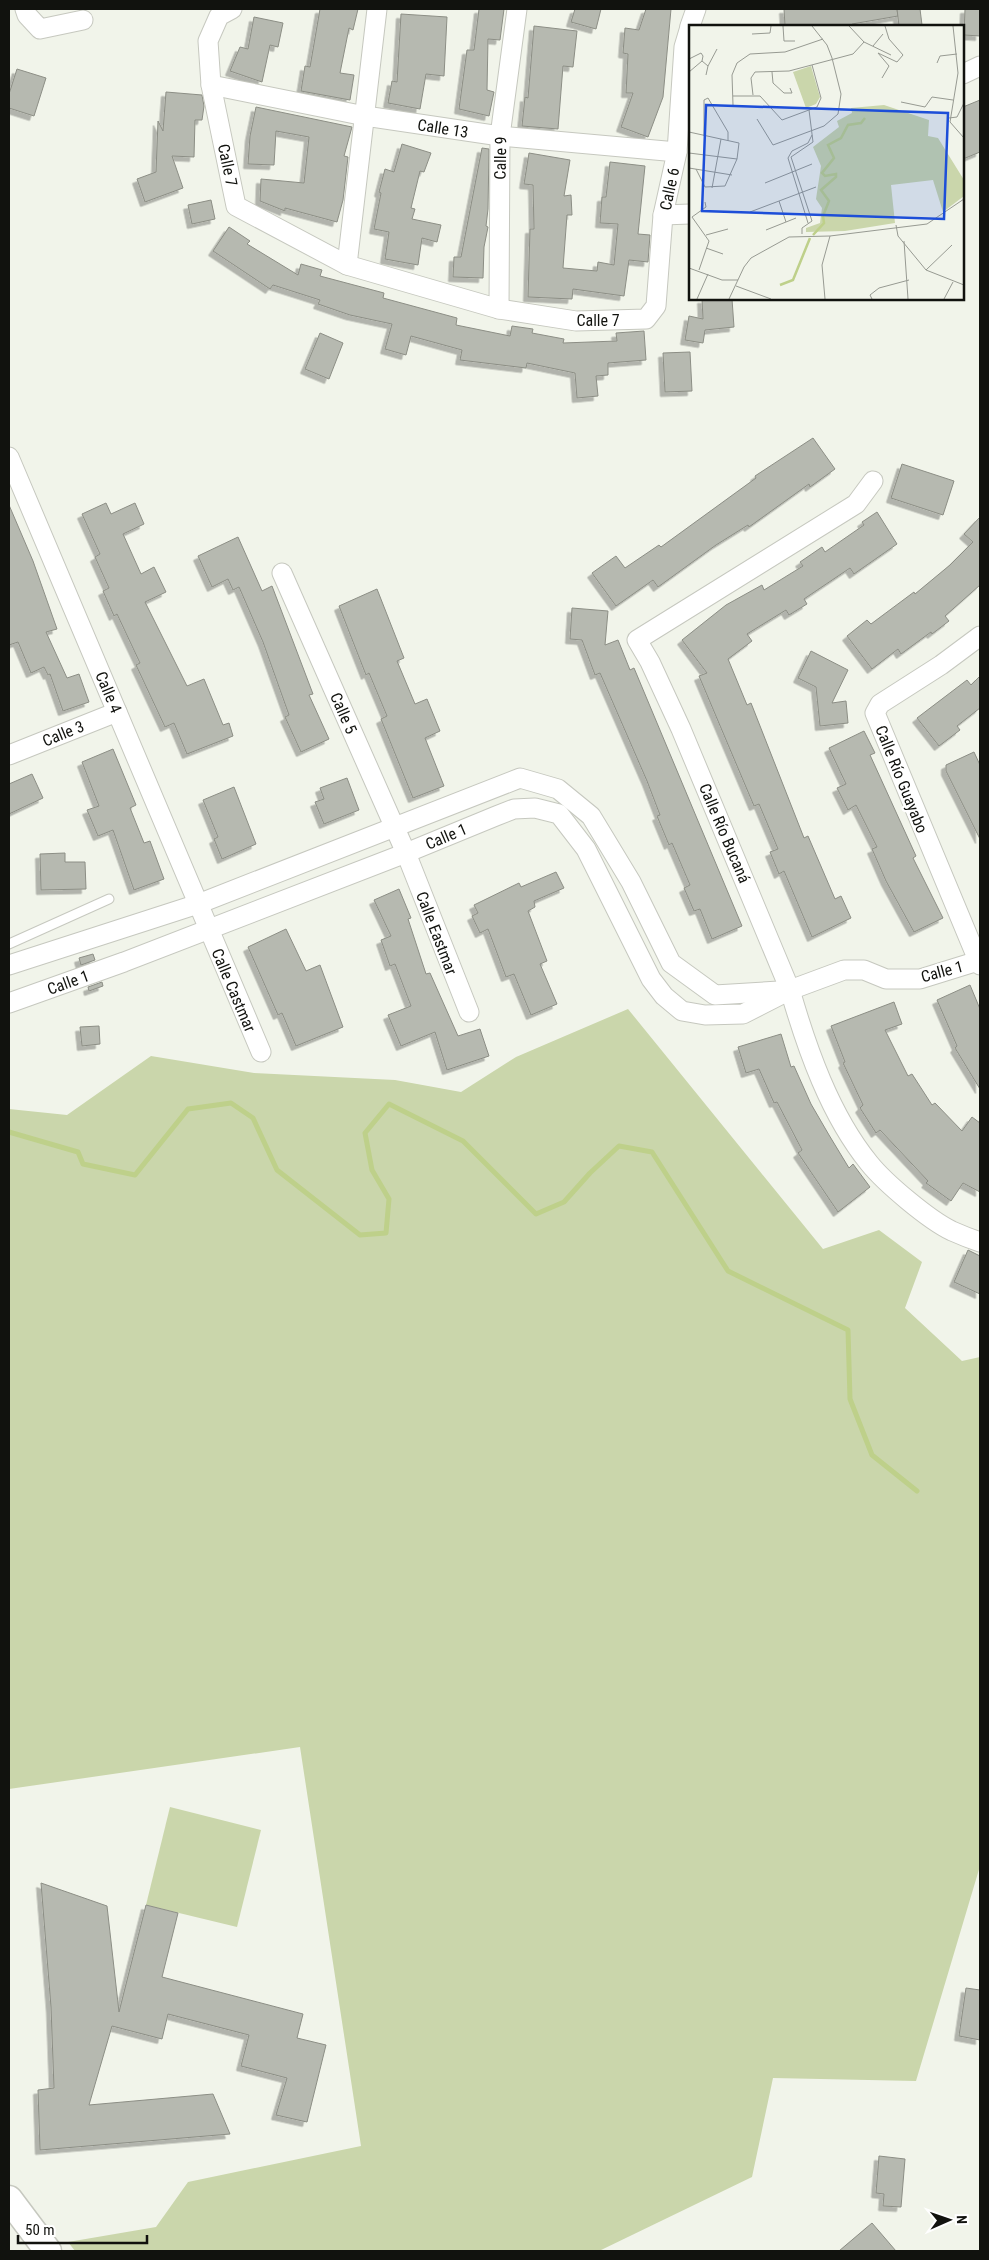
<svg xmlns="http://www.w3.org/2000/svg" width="989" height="2260" font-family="'Roboto Condensed',sans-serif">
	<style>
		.green { fill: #cad6ab }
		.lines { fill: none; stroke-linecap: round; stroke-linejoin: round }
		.stream { stroke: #bed08a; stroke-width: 5 }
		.building { fill: #b6b9b0; stroke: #8c8e85; filter: url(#shadow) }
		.lane-casing { stroke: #c6c8bf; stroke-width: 11 }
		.street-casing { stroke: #c6c8bf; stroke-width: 21 }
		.secondary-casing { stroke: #c6c8bf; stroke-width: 29 }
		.lane { stroke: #fff; stroke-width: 9 }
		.street { stroke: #fff; stroke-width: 19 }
		.secondary { stroke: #fff; stroke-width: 26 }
		.labels { text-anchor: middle; stroke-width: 4.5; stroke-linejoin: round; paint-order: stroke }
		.street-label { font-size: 16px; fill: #11120e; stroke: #fff }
		.inset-river { fill: none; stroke: #bed08a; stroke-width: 2.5 }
		.inset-road { fill: none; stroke: #979a92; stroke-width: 1 }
		.view { fill: #1d4ed8; fill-opacity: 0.15; stroke: #1d4ed8; stroke-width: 2.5 }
		.inset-edge { fill: none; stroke: #11120e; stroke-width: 2.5 }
	</style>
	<defs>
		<filter id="shadow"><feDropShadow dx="-4.5" dy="4.5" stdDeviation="0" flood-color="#0004"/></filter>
	</defs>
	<rect width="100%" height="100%" fill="#f1f4ea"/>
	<g class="green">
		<polygon points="628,1009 823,1249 879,1230 922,1262 905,1308 962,1361 980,1357 980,1866 916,2081 773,2078 752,2177 599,2251 75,2251 68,2242 156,2227 188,2182 361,2146 300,1747 9,1789 9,1109 67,1115 151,1056 254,1073 395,1080 461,1092 516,1057"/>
		<polygon points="170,1807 261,1830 237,1927 146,1905"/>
	</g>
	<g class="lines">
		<polyline class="stream" points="9,1132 78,1152 83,1164 135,1175 188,1109 231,1103 253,1118 277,1170 360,1235 386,1233 389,1199 372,1170 365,1133 389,1104 463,1141 536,1214 564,1202 590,1173 619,1146 652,1152 728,1271 848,1330 850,1399 872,1455 917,1491"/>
	</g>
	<g class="building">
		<polygon points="320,9 358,9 353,30 349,28 340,73 354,75 350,100 301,91 305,66 310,67"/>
		<polygon points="479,9 504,9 500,40 488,39 487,90 494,92 489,116 459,109 467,50 474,50"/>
		<polygon points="575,9 601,9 596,29 571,22"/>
		<polygon points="646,9 671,9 663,97 648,137 621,127 633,93 626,93 628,54 623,53 625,28 639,30"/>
		<polygon points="784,9 897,9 898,16 852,24 852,26 785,26"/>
		<polygon points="897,9 920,9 922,25 899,26"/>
		<polygon points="965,9 980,9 980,36 964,35"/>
		<polygon points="401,14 447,17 444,76 426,74 420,109 388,103 392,81 397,82"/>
		<polygon points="254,17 283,23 278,47 270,45 262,82 230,71 240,47 248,49"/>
		<polygon points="534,26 577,31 573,67 563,66 558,129 522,126 525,97 528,98"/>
		<polygon points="17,69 46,78 34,116 9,108 9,94"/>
		<polygon points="166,92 202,95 204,106 202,120 195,120 194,157 172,156 183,188 145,202 137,179 156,172 158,121 163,131"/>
		<polygon points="980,100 980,152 963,159 963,107"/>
		<polygon points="256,107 352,127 344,156 348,157 343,200 337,222 285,208 285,211 260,201 261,179 304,183 309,137 276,131 274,165 248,164 250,136"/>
		<polygon points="402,144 431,153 424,172 420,171 411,208 415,209 412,219 441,225 437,242 422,238 418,265 385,259 389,232 374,229 381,193 379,192 385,169 394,172"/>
		<polygon points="482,148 489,149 488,209 486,226 488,227 484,247 483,278 453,277 454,257 461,257"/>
		<polygon points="529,153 570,160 564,196 571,195 572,215 567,215 563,268 597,271 598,262 614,265 618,224 600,223 602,197 606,197 610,162 645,166 638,234 650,235 648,262 629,260 624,296 573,289 572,299 528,297 530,229 534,229 533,185 524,184"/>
		<polygon points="211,200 215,219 192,224 188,205"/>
		<polygon points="229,227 250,241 247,244 298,275 301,264 322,270 320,276 384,293 383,298 457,318 456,325 510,336 512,326 533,329 532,333 564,339 563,343 617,341 616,333 644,331 646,360 608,363 608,375 596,376 598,396 577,398 575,373 527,363 526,368 460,360 462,350 411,336 406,355 385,349 392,324 350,315 318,304 320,300 273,285 270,289 213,251"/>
		<polygon points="702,299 732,299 734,327 705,330 703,343 685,340 689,316 703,319"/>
		<polygon points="320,333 343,343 329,379 305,369"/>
		<polygon points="690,352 692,391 665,392 663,353"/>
		<polygon points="813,438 835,469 810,487 809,484 749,527 748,525 716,545 658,587 653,580 616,606 592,573 616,556 625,568 659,545 661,547 756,478 755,476"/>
		<polygon points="902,464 954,481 943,515 891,498"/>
		<polygon points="106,503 111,514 135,503 144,524 123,534 141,574 154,567 166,592 145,602 187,686 204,679 223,725 229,723 233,736 187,754 174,723 165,727 136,665 140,663 117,614 114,616 103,591 109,588 95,557 100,554 82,514"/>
		<polygon points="9,505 33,561 57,629 46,632 67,678 79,674 89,702 63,711 50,674 48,675 44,667 31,673 18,642 9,645"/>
		<polygon points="877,512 897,544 854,574 850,568 804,599 807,604 789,615 786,610 747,634 752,641 728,659 747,705 751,703 804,838 808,836 835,899 841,896 851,918 812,937 784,871 779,874 770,852 778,849 759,804 754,806 699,676 707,673 682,640 726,605 762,585 764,590 803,566 800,562 822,547 825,552 864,525 862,522"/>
		<polygon points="980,517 980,585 945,616 949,621 932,634 931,632 901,654 898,649 872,669 847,636 867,620 871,624 914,592 915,594 950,565 973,542 964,534"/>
		<polygon points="238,537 262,591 272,586 313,694 309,695 329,739 301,752 285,717 289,715 263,642 239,587 233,590 228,579 212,587 198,556"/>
		<polygon points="377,589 404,658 397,661 415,704 427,699 440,731 425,738 444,786 413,798 381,719 387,716 369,673 366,675 339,606"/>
		<polygon points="572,608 608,611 605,645 618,640 630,670 634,668 742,926 712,939 700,909 694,911 684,888 690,885 672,843 669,845 657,816 660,815 647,781 600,673 595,675 582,640 570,639"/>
		<polygon points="811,651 848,670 832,703 846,701 848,723 820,726 816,687 798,678"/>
		<polygon points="980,676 980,708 957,726 960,730 939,746 917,718 967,680 971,685"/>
		<polygon points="864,731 875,753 870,755 916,856 913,858 943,918 914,932 886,881 872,849 877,847 856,805 848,810 837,788 846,784 829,748"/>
		<polygon points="113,749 136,805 130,808 144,843 150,841 164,879 134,890 113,830 98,836 87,810 99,806 82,762"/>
		<polygon points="974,752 980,765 980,839 946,771 946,765"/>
		<polygon points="32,774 43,798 9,814 9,784"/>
		<polygon points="347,778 359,810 324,824 315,802 324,799 320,788"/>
		<polygon points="234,787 256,844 222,859 214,839 218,837 203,800"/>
		<polygon points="65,853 65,862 85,862 86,889 41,890 40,854"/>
		<polygon points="556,872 564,888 534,901 535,907 528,911 547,961 540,964 557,1004 531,1015 514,974 506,977 488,929 480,933 472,916 478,913 474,905 519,883 521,887"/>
		<polygon points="399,889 411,918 408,919 426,974 430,973 458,1036 480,1029 489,1056 447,1070 435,1032 401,1046 388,1015 411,1006 395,964 390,966 381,940 391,936 374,900"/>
		<polygon points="286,929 306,971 320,965 343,1027 296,1046 282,1013 278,1015 248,947"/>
		<polygon points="93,954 95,960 81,965 79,958"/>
		<polygon points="102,982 103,986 89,991 88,987"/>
		<polygon points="970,985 980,1009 980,1089 955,1048 957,1046 937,1000"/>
		<polygon points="894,1002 902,1024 885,1030 908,1076 912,1074 932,1105 935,1103 962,1131 972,1117 980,1123 980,1192 963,1183 951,1201 926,1183 928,1181 880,1130 876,1133 860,1108 863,1105 843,1063 845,1062 831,1026"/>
		<polygon points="99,1026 100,1044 82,1046 80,1027"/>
		<polygon points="781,1034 791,1067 794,1066 811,1104 829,1135 849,1168 853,1164 870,1187 838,1212 798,1153 802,1150 777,1102 774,1103 759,1069 746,1073 738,1047"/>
		<polygon points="968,1250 980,1256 980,1294 954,1282"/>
		<polygon points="41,1883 107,1906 119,2012 146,1905 178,1913 162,1977 303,2014 297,2038 326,2045 307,2122 276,2115 287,2078 241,2066 249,2035 168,2014 162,2039 112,2026 89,2105 213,2094 230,2134 40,2150 38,2090 54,2088 51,2007"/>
		<polygon points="966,1988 980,1990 980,2040 959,2036"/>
		<polygon points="879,2156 905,2159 901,2207 883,2206 884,2194 876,2193"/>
		<polygon points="872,2223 896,2251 839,2251"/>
	</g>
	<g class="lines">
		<g class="lane-casing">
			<polyline id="lane" points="9,944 109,899"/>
		</g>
		<g class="street-casing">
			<g id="street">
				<polyline points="25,9 27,15 40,29 83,20"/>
				<polyline points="232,9 219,16 208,41 211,85 236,206 347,265 499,309 576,321 646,319 656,306 663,215 677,152 684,47 690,27"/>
				<polyline points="690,26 696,9"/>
				<polyline points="963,74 980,66"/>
				<polyline points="211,85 365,116 500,136 677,152"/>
				<polyline points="663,215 690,214"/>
				<polyline points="347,265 377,9"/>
				<polyline points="499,309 500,136 517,9"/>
				<polyline points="9,457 261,1052"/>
				<path d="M873,481l-17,23 -219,136 13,22 31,67 109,261c17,59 40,125 79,173 16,20 60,57 83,68 9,4 19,8 28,11"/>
				<polyline points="282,573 406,853 469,1012"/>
				<polyline points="980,636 941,665 880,704 875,713 980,965"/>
				<polyline points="9,755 117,712"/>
				<polyline points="9,965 198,904 520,778 558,789 591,816 631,882 671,963 715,995 779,991"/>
				<polyline points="9,1003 124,962 406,853 496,816 514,809 535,808 559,814 586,849 651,979 664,996 682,1011 705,1015 743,1014 790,990 844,970 864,970 886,979 920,979 978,961"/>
			</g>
		</g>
		<g class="secondary-casing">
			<polyline id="secondary" points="9,2199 48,2251"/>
		</g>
		<use href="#lane" class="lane"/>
		<use href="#street" class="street"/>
		<use href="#secondary" class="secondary"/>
	</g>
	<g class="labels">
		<g class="street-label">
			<text transform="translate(443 128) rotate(9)" y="6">Calle 13</text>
			<text transform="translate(500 158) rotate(-89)" y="6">Calle 9</text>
			<text transform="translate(228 165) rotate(78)" y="6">Calle 7</text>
			<text transform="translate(669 189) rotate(-78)" y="6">Calle 6</text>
			<text x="598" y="326">Calle 7</text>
			<text transform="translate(109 692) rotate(67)" y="6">Calle 4</text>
			<text transform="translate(344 713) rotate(66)" y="6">Calle 5</text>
			<text transform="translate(63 733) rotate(-22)" y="6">Calle 3</text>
			<text transform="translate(902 779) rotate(68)" y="6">Calle Río Guayabo</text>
			<text transform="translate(725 833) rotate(67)" y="6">Calle Río Bucaná</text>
			<text transform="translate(446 836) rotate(-23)" y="6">Calle 1</text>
			<text transform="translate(437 933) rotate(69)" y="6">Calle Eastmar</text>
			<text transform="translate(942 971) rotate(-15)" y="6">Calle 1</text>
			<text transform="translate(68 982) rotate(-20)" y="6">Calle 1</text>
			<text transform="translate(234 990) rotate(67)" y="6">Calle Castmar</text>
		</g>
	</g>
	<g transform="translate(689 25)">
		<rect width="275" height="275" fill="#f1f4ea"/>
		<path d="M122,41l9,31 -4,7 -10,4 -13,-36zM195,80l45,15 -1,16 10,2 26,42v16l-21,16 -10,-32 -42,5 4,38 -50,8 -39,1v-4l14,-5 2,-15 -6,-9 5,-33 -8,-19 26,-20 -2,-6 15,-8 -1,-5z" fill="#cad6ab"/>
		<path class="inset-river" d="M124,210l11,-12 -1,-7 6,-15 -8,-11 15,-13v-3l-11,2 -3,-3 12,-15 -6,-13 13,-7 7,-13 13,-2 4,-5M91,260l13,-5 17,-42"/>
		<path class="inset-road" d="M94,1l1,15h11M160,1l15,16 27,13M264,1l5,47 -8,49 14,16M63,9l18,-1 1,-7M184,21l10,-12M0,34l12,-6 2,3 -1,5 -13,11M13,36l6,5 -2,9M248,38l3,-7 17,-2M19,41l9,-17M83,47l1,11 11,10h8l-2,-5M193,53l7,-12 -11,-13 19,9 6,-7 -14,-16 -4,-13M64,70l-2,-17 4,-6 34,-1 64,-17 11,-12M44,71h27l22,24 35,-13 4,-9 -9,-33M212,77l24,5 7,-10 21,3M44,80l-1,-30 5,-12 13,-9 35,-2 38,-13M260,93l8,-1 7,-14M68,94l16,26 51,-19 14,-12 3,-20 -9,-36 -5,-13 -15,-19M0,107l50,11 -2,16 -12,27 -20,1 -9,-18M15,111v-36l4,-2 20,34v9M0,128l48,6M0,143l43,7M76,158l47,-19M23,163l9,-49M90,176l7,21M61,187l66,-25M119,198l-20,-65 4,-7 16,-8 4,-8M207,200l2,11 28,34 38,15M77,205l30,-12M113,209v-6l10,-7 -21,-64 22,-15 -4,-32M17,210l22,-6M215,216l4,58M17,223l17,6M0,243l33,12h16M10,245l10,-29 -17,-24 14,-10 -1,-5M237,245l26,-25M47,261l35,13M8,274l11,-25M40,274l15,-32 7,-9 38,-21 41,-1 97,-12 37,-25M136,274l-3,-34 8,-29M183,274l-2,-4 9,-7 30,-8M255,274l9,-17"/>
		<path class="view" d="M17,80l242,8 -4,106 -242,-8z"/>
		<rect width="275" height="275" class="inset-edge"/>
	</g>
	<rect width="989" height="2260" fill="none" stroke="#11120e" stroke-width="20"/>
	<g transform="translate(949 2220) rotate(88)" stroke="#ffffff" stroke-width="4" paint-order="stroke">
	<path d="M0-4L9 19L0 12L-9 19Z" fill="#11120e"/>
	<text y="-8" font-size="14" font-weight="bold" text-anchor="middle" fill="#11120e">N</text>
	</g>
	<path d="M18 2235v8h129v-8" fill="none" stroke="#11120e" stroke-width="2.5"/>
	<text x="25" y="2235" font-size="15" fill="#11120e" stroke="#ffffff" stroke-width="4" paint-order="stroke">50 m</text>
</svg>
